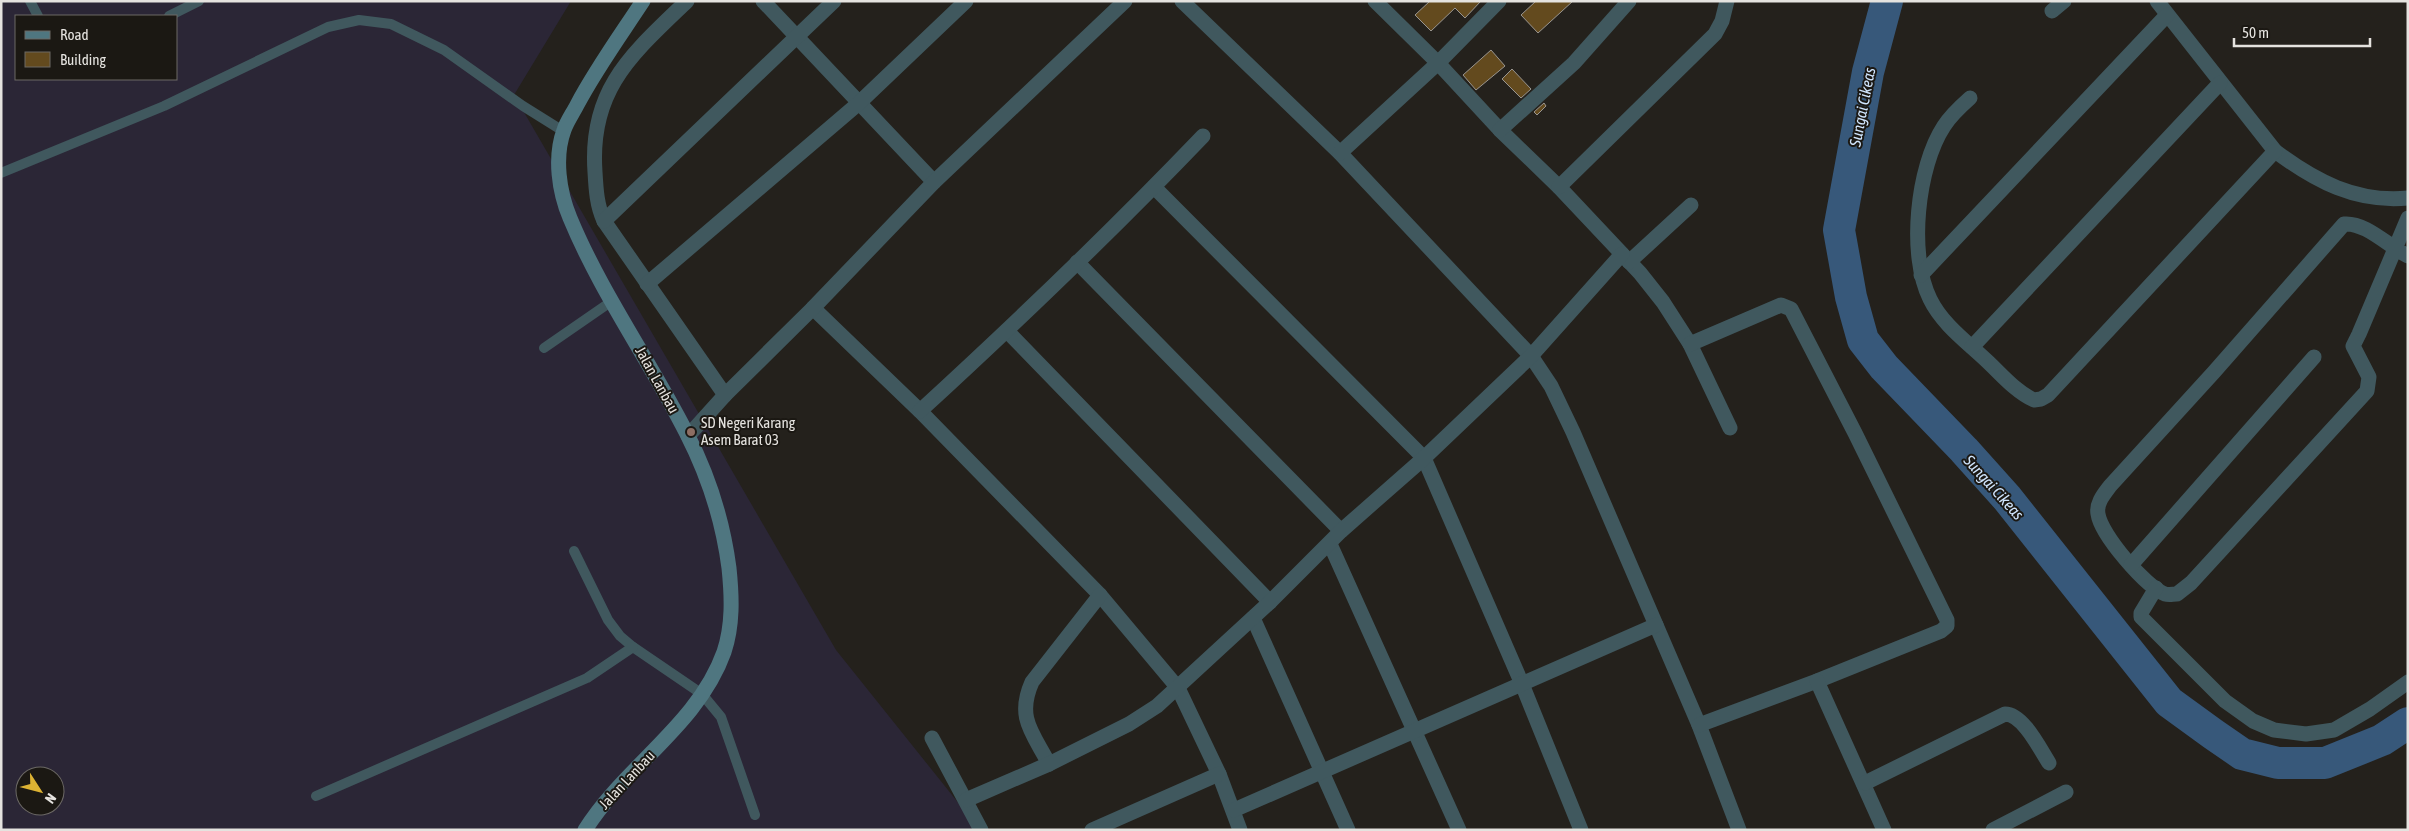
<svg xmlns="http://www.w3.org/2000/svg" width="2409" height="831" font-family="'Asap Condensed',sans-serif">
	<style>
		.industrial { fill: #2b2636; fill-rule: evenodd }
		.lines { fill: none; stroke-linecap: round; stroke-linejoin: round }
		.river { stroke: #37587a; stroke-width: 32 }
		.building { fill: #634a1e; stroke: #99958f }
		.lane { stroke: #40585e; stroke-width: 10 }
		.street { stroke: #40585e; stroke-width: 15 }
		.secondary { stroke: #4f7680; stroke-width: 15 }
		.education-dot { fill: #8d6e63; stroke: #1b1813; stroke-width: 2 }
		.labels { text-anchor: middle; stroke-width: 4; stroke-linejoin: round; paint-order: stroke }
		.street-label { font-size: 15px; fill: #e5e3df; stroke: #1b1813 }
		.poi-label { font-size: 15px; fill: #e5e3df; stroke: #1b1813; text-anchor: start }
		.water-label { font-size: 16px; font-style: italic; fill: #d0e5fd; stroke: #1b1813 }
	</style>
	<rect width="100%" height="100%" fill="#24211c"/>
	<path class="industrial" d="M1,1h570l-57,94 322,555 144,180h-979zM16,16h160v63h-160zM25,776h30v30h-30z"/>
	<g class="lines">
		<polyline class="river" points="1887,1 1868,72 1839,230 1851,297 1863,340 1884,367 1964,450 2007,498 2169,702 2213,734 2242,754 2278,763 2325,763 2382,740 2408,723"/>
	</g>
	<g class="building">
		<polygon points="1430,1 1481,1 1465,18 1455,8 1431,31 1415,15"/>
		<polygon points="1536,1 1573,1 1538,33 1521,15"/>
		<polygon points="1491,50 1505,66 1476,90 1463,75"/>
		<polygon points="1512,69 1531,89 1521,98 1502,79"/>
		<polygon points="1544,103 1546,106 1537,115 1534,112"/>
	</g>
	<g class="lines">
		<g class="lane">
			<polyline points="30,1 38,16"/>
			<polyline points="169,16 199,1"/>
			<polyline points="1,173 164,106 328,27 359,20 391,24 444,50 523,106 563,131"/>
			<polyline points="544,348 612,301"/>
			<polyline points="574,551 608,620 620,636 633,647 702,694 721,717 755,815"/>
			<polyline points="316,796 587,678 633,647"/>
		</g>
		<g class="street">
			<path d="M687,1c-55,53 -98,88 -92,171 1,18 2,34 9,49l121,174"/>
			<polyline points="763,1 934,182"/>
			<polyline points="1182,1 1340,153 1531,356 1551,386 1573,432 1699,725 1739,830"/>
			<polyline points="1375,1 1438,63 1500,130 1559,187 1640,273 1663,302 1690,344 1730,428"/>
			<path d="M2157,1l118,150c40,30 81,52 133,47"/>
			<polyline points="2052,11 2064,1"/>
			<path d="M1970,98c-9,8 -19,17 -26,28 -27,41 -36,129 -14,173 12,25 37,43 57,62 14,13 29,31 47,39l7,-1 7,-4 227,-244"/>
			<polyline points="1500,130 1574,63 1629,1"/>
			<polyline points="1340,153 1438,63 1499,1"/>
			<polyline points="1154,187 1424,458 1522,684 1581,830"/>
			<polyline points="1559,187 1715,34 1722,21 1727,1"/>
			<path d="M2408,218l-49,116 -6,12 16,31 -2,14 -176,192 -14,11c-4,0 -8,1 -12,0 -19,-7 -64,-59 -67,-80 -2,-11 6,-20 12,-28l104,-114 130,-148c22,-2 45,23 64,32"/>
			<polyline points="604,221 834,1"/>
			<polyline points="1077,262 1341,531"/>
			<polyline points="1629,262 1691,205"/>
			<polyline points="1921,275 2167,15"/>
			<polyline points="647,284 859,103 966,1"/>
			<polyline points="813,308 920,411 1100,595 1178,688 1219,774 1240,830"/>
			<polyline points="1007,331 1270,602"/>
			<polyline points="1690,344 1781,305 1791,309 1855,433 1947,620 1947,626 1941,631 1817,681 1699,725"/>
			<polyline points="1972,347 2220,83"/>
			<path d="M920,411c97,-89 192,-180 283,-275"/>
			<polyline points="688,436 725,395 813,308 934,182 1125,1"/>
			<polyline points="1330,544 1459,830"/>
			<polyline points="2131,565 2314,357"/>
			<polyline points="2156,588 2141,613 2141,617 2225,701 2253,721 2274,730 2306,734 2334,730 2370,709 2408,682"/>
			<polyline points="1253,618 1348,830"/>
			<polyline points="1817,681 1884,830"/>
			<polyline points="932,738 981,830"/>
			<path d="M1049,764c-16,-31 -33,-46 -17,-82l68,-87"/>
			<path d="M1865,783l140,-69c18,0 35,35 44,49"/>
			<polyline points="966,800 1049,764 1129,724 1157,706 1270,602 1341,531 1424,458 1531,356 1622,254"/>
			<polyline points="1234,810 1656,625"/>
			<polyline points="1092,830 1219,774"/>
			<polyline points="1993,830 2066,792"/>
		</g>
		<path class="secondary" d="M585,830c40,-64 113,-105 139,-178 9,-27 8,-55 5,-84 -6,-46 -21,-93 -42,-134 -37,-73 -86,-141 -117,-216 -11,-26 -16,-61 -6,-88 3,-9 9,-17 13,-25 19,-36 43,-69 66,-104"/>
	</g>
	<circle class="education-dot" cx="691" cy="432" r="5"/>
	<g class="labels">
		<g class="street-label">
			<text transform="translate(657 380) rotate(61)" y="5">Jalan Lanbau</text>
			<text transform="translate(627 780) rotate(-47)" y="5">Jalan Lanbau</text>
		</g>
		<g class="poi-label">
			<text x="701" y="428">SD Negeri Karang<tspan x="701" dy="17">Asem Barat 03</tspan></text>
		</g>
		<g class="water-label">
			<text transform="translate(1862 107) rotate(-79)" y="6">Sungai Cikeas</text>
			<text transform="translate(1994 487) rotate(48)" y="6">Sungai Cikeas</text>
		</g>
	</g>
	<rect width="2409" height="831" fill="none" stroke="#e5e3df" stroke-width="5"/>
	<rect x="15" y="15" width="162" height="65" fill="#1b1813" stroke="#6c6965"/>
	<rect x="25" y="31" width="25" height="8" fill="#4f7680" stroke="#6c6965"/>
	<text x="60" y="40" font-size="15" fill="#e5e3df">Road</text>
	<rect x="25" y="52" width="25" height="15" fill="#634a1e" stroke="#6c6965"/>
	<text x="60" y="65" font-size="15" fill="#e5e3df">Building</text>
	<g transform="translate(40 791) rotate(126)"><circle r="24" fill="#1b1813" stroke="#6c6965"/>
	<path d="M0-4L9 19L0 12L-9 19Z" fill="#dcb233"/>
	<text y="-8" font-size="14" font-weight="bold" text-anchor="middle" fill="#e5e3df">N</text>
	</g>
	<path d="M2234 38v8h136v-8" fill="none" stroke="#e5e3df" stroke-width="2.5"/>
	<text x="2242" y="38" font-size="15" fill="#e5e3df" stroke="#1b1813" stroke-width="4" paint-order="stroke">50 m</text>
</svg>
